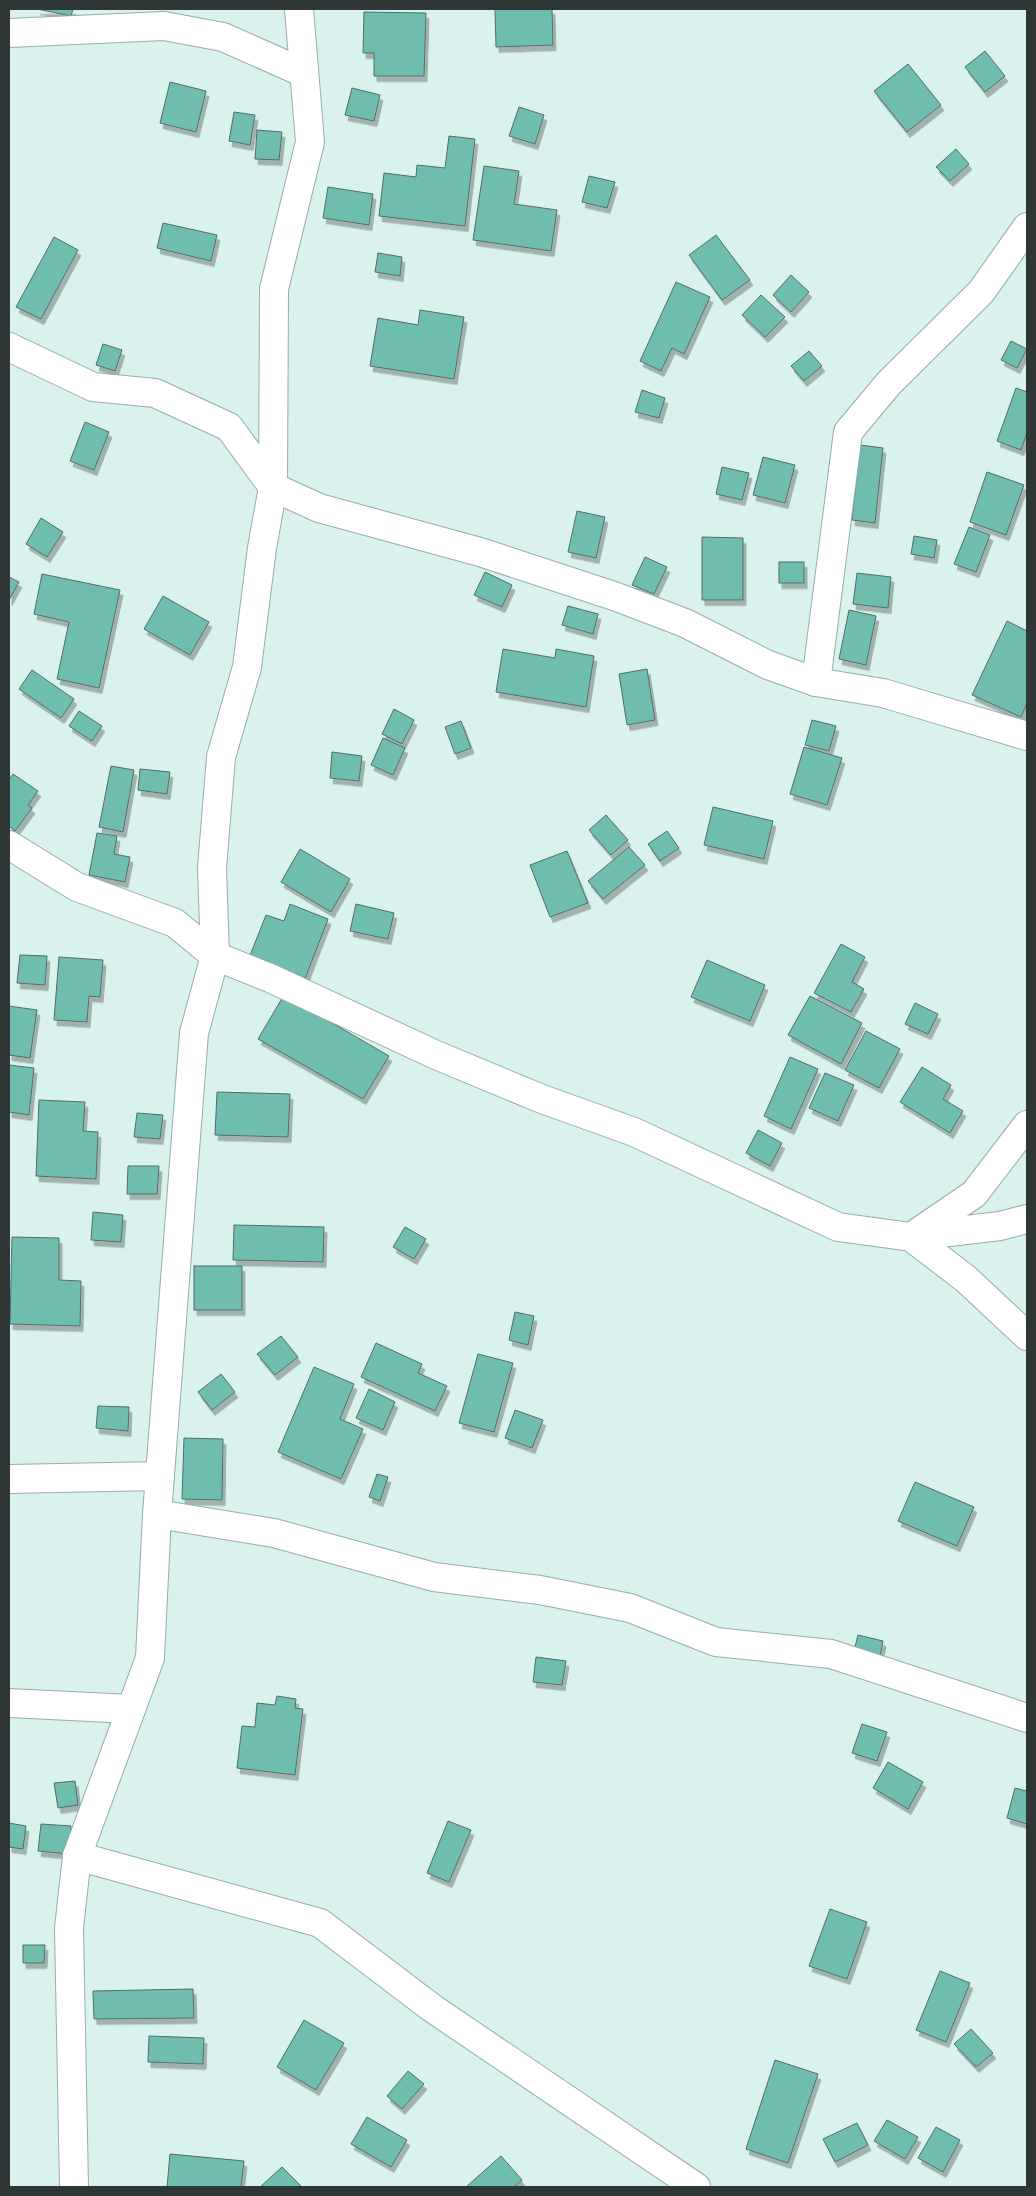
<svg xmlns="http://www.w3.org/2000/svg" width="1036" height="2196" font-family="Cabin,sans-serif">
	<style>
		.building { fill: #6ebdae; stroke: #556b66; filter: url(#shadow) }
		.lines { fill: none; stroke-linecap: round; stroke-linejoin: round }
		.minor-casing { stroke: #96ada8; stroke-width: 30 }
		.minor { stroke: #fff; stroke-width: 28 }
	</style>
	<defs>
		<filter id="shadow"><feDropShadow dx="3" dy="5.5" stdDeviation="0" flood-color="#0004"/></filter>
	</defs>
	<rect width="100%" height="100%" fill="#daf2ed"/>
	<g class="building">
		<polygon points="37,9 73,9 71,16"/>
		<polygon points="495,9 552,9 553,45 496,47"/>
		<polygon points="364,12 426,13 424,76 374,76 374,53 363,53"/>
		<polygon points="985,51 1005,76 985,92 965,67"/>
		<polygon points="908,64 941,105 907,132 874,91"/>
		<polygon points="170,82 206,91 196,132 160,123"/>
		<polygon points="352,88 380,95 374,121 345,115"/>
		<polygon points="519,107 544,115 535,144 509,136"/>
		<polygon points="234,112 255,115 250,145 229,141"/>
		<polygon points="257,130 282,132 279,160 255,159"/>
		<polygon points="449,136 475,139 465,226 379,216 384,173 416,177 417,165 445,168"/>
		<polygon points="956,149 969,164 950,181 936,167"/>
		<polygon points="484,166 519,171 514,204 557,210 551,251 473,240"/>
		<polygon points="589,176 615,182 607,208 582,202"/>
		<polygon points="328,187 373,194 369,225 323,218"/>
		<polygon points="163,223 217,235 211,261 157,248"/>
		<polygon points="716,235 750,280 722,300 689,255"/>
		<polygon points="54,237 78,250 41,319 16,307"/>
		<polygon points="378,253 402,257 400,276 375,272"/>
		<polygon points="791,275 809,292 791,312 773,295"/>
		<polygon points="676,282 710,297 684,354 672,348 661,371 640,361"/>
		<polygon points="761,295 785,317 765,337 742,315"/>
		<polygon points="420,310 464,317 454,379 370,366 378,318 418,325"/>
		<polygon points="1011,341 1027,349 1017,368 1001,360"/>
		<polygon points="103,344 122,350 115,371 96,365"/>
		<polygon points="809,351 822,366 804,381 791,366"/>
		<polygon points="1016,388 1027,392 1027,433 1021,450 997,441"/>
		<polygon points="642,390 665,398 659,418 635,412"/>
		<polygon points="85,422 109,432 94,470 70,461"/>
		<polygon points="860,445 883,448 875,523 852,520"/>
		<polygon points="763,457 795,465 785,503 753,495"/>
		<polygon points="722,467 749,473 742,500 716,494"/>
		<polygon points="987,472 1024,485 1006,535 970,522"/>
		<polygon points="577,511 605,517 596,558 568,552"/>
		<polygon points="41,518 63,532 47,557 26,544"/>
		<polygon points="969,527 990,535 976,572 954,564"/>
		<polygon points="914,536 937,540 934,558 911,554"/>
		<polygon points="702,537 743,538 743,600 702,600"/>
		<polygon points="645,557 667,567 654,594 632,585"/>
		<rect x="779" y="562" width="25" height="21"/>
		<polygon points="485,572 512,585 502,607 474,595"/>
		<polygon points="857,573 891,577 888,608 853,604"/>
		<polygon points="42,574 120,590 99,688 57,679 69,622 34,614"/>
		<polygon points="9,577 19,582 9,600"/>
		<polygon points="163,596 209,622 190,655 144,629"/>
		<polygon points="568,606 598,614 593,634 562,625"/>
		<polygon points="849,610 876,616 866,665 839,659"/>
		<polygon points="1007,621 1027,631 1027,703 1021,717 972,695"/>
		<polygon points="503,649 555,658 556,649 594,656 586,707 496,692"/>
		<polygon points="647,669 655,720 627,725 619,674"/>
		<polygon points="32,670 74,699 61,718 19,689"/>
		<polygon points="394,709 414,720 402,744 382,734"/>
		<polygon points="79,711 102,726 92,741 69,726"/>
		<polygon points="812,720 836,726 829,751 805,745"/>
		<polygon points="461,721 471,748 455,754 445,727"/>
		<polygon points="383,738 405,748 393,775 371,765"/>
		<polygon points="804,747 842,758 827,805 790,794"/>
		<polygon points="332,752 362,756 359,781 330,778"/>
		<polygon points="111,766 134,770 123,832 99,827"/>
		<polygon points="140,769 170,772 167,794 138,790"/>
		<polygon points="13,774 38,791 28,805 32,808 15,831 9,826 9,780"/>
		<polygon points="713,807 773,821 764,859 704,845"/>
		<polygon points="606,815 628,840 611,855 589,830"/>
		<polygon points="667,831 679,848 660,861 648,844"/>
		<polygon points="97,833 117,836 114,854 130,857 125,882 89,875"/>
		<polygon points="629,847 645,865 603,899 588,881"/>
		<polygon points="300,849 350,879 331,912 281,882"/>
		<polygon points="567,851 588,903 550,917 530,865"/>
		<polygon points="290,904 328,919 305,979 249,958 266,915 284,921"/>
		<polygon points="356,904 394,913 388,939 350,931"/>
		<polygon points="841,944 865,957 852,982 864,989 851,1012 814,993"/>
		<polygon points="20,955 47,956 45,985 17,983"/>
		<polygon points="59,957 103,960 100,997 89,996 87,1022 54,1020"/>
		<polygon points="707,960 765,985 750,1021 691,997"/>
		<polygon points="284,995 389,1056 363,1099 258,1039"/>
		<polygon points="810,996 862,1023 841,1064 788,1035"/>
		<polygon points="915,1003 938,1014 928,1034 905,1024"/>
		<polygon points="9,1006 37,1010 30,1058 9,1055"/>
		<polygon points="866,1031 900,1049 879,1088 845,1070"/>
		<polygon points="790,1057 818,1069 791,1129 764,1116"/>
		<polygon points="9,1065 34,1068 29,1115 9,1112"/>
		<polygon points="922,1067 951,1085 943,1099 963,1111 950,1133 900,1102"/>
		<polygon points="825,1073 854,1085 838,1121 809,1108"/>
		<polygon points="217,1092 290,1094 288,1137 215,1135"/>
		<polygon points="39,1100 85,1102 83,1131 98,1132 96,1179 36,1176"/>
		<polygon points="137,1113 163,1115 160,1139 134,1137"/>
		<polygon points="758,1130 782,1143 770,1166 746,1153"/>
		<polygon points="128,1166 159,1166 157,1194 127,1194"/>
		<polygon points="93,1212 123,1215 121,1242 91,1240"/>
		<polygon points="234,1225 324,1227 323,1262 233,1260"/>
		<polygon points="405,1227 426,1239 414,1259 393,1247"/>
		<polygon points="12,1237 59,1238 59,1280 81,1281 80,1326 10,1324"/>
		<rect x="194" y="1266" width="48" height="44"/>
		<polygon points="515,1312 534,1316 528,1345 509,1340"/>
		<polygon points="281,1336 298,1357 275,1375 257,1354"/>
		<polygon points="376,1343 422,1364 418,1373 447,1386 435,1411 361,1377"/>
		<polygon points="478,1354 513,1363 494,1432 459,1423"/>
		<polygon points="314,1367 354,1384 340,1419 363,1429 341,1479 278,1452"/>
		<polygon points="221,1374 235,1392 212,1410 198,1392"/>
		<polygon points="369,1389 395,1402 383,1430 356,1418"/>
		<polygon points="98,1406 129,1407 128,1431 96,1428"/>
		<polygon points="515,1410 543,1420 532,1448 505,1438"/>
		<polygon points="184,1438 223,1439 222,1500 182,1499"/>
		<polygon points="377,1474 388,1477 380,1501 369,1497"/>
		<polygon points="915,1482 974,1507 957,1546 898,1521"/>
		<polygon points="858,1635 883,1641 879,1661 853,1655"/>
		<polygon points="536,1657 566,1661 562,1685 533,1682"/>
		<polygon points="277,1696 296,1699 295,1708 303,1709 295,1775 237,1768 242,1726 255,1727 257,1703 275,1705"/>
		<polygon points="862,1724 887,1732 877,1761 852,1753"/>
		<polygon points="888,1762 923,1782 908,1809 873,1788"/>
		<polygon points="75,1781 78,1805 58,1808 54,1783"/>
		<polygon points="1015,1788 1027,1791 1027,1824 1007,1818"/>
		<polygon points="448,1821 471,1830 449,1882 427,1873"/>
		<polygon points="9,1823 26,1826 23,1849 9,1847"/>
		<polygon points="41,1824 71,1826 69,1854 38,1851"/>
		<polygon points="830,1909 867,1922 847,1979 809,1966"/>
		<polygon points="23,1945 45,1945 44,1963 23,1963"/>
		<polygon points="940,1971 970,1983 946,2042 916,2030"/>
		<polygon points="193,1989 194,2018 94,2019 93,1991"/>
		<polygon points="304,2020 344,2043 316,2090 277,2067"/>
		<polygon points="971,2029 993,2053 976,2067 954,2044"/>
		<polygon points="149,2036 204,2038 203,2064 148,2062"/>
		<polygon points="775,2060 818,2074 788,2163 746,2149"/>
		<polygon points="408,2071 424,2084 402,2109 387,2096"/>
		<polygon points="367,2117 407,2140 391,2167 351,2144"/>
		<polygon points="887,2120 918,2137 905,2159 874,2141"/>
		<polygon points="857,2123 868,2145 835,2162 823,2139"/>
		<polygon points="936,2127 960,2140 943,2172 918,2158"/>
		<polygon points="170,2154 244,2161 241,2187 167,2187"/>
		<polygon points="501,2156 522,2180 514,2187 466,2187"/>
		<polygon points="282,2167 302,2187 260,2187"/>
	</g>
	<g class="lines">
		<g class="minor-casing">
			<g id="minor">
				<polyline points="9,33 164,26 223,37 304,73"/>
				<polyline points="9,347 93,387 155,393 229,427 273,487 319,508 480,552 614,596 685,623 768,665 816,682 883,693 1027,736"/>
				<polyline points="816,682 848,432 889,383 981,292 1027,227"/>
				<polyline points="9,845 77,887 175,923 215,956 270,978 436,1055 542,1099 634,1132 838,1227 911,1237 966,1279 1027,1336"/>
				<polyline points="915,1236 1000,1226 1027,1219"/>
				<polyline points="911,1237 974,1194 1027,1125"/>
				<polyline points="9,1479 160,1476"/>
				<polyline points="157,1514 274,1533 434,1577 540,1590 630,1608 716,1642 831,1654 1027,1718"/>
				<polyline points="9,1703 131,1709"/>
				<polyline points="77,1856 320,1923 432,2008 696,2187"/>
				<polyline points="74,2187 69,1928 77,1856 150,1658 157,1514 194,1033 215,956 212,868 221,757 247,667 262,548 273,487 274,289 310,142 299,9"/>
			</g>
		</g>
		<use href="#minor" class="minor"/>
	</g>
	<rect width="1036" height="2196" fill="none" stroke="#2e3735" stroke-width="20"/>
</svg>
